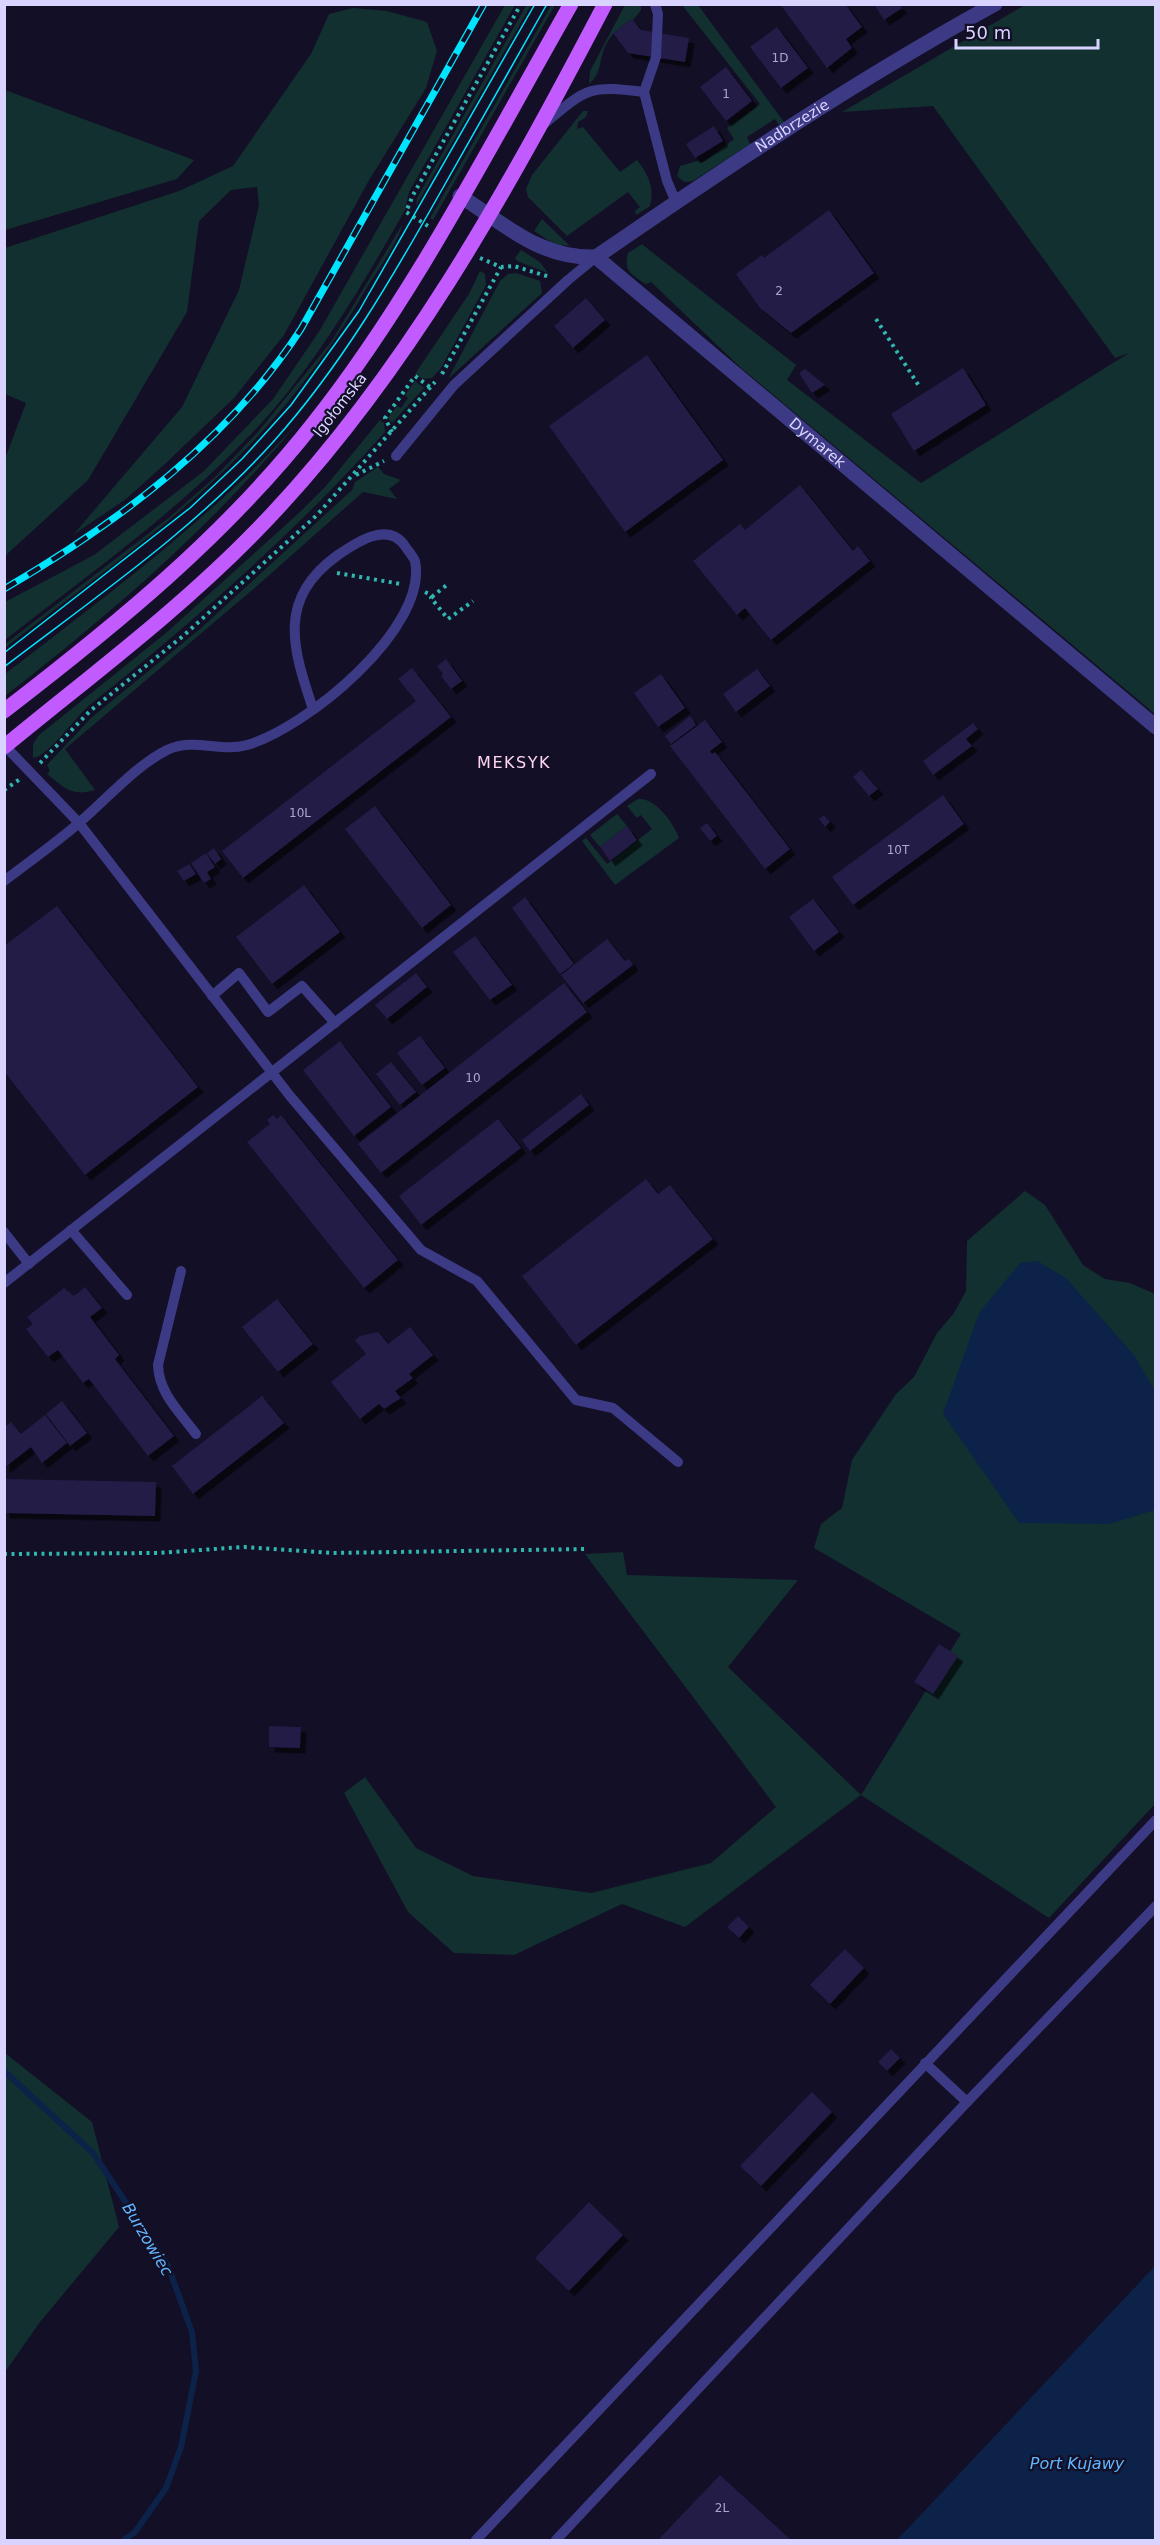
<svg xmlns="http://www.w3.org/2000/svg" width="1160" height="2545" font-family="'DejaVu Sans',sans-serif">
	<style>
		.green { fill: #12302f }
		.water { fill: #0c2248 }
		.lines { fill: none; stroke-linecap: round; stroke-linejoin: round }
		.stream { stroke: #0c2248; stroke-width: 6 }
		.building { fill: #241b47; filter: url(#shadow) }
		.path { stroke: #2fb8b0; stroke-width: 4; stroke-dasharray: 3 4.5; stroke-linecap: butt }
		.service { stroke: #3d3a85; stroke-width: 10 }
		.minor { stroke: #3d3a85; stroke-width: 15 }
		.tertiary { stroke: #3d3a85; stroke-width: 15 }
		.primary { stroke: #c25bff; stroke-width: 15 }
		.tram { stroke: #00e5ff; stroke-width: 1.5 }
		.rail-casing { stroke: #00e5ff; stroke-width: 7 }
		.rail { stroke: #130f26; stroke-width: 4.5; stroke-dasharray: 14; stroke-linecap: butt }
		.labels { text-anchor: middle; stroke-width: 4.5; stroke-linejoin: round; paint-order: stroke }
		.number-label { font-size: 12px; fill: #aca6d1 }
		.street-label { font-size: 15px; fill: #d9d4ff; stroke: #130f26 }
		.neighbourhood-label { font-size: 16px; letter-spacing: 1.5px; fill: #ffd6f0; stroke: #130f26 }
		.water-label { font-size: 16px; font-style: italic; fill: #62b6ff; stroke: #130f26 }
	</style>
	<defs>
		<filter id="shadow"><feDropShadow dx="5.5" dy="5.5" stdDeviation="0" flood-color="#0009"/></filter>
	</defs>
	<rect width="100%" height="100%" fill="#130f26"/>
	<g class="green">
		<polygon points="527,4 531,5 416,206 417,198"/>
		<polygon points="552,4 555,5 433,220 430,218"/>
		<path d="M505,5h10l-106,187 -4,18c-39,69 -80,139 -132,200 -78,89 -176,158 -268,230v-38l89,-47 110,-84 69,-72 47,-69z"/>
		<path d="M625,5h16v5l-8,10 -1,-1c-10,7 -18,12 -24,22 -10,14 -4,31 -19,43l1,-13z"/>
		<polygon points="682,5 698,5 784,122 779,125 775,119 747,137 750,144 693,181 684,182 677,176 680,166 697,161 703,162 734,139 727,128 760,104"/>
		<path d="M1025,5h130v709l-415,-347 -89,-85 -5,2c-14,-9 -23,-13 -18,-31l14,-9 6,5 148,116 -9,15 134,103 208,-130 -14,5 -182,-252 -91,6z"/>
		<polygon points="353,8 387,11 427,22 437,51 426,88 368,182 284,335 234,398 166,463 126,499 73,535 182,407 239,290 259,205 257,187 231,190 199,221 187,312 88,480 5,556 5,459 26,403 5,394 5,248 179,191 233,166 311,54 329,14"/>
		<polygon points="5,90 194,160 177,179 5,230"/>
		<path d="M583,111h5l-2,6 -8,5 -1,7 6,-2 37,45 17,-12c11,14 18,28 13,46l-14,9 -1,-4 5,-4 -12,-15 -61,44 -39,-39 -2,-8 6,-14z"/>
		<polygon points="542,219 570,246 554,244 534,231"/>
		<path d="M402,225c-2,14 -24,45 -33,59 -35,62 -78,119 -128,170 -71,73 -157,132 -236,194v-4l166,-128 44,-39 43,-45 73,-90z"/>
		<polygon points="521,250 540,262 548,273 517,261 515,258"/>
		<polygon points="480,271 485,274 486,285 441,368 432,378 423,379 415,374 469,294"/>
		<polygon points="516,273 540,281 542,293 448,379 500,281 508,274"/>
		<polygon points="415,381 424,388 392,423 388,418 397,406 401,408 408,398 405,395"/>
		<path d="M300,420c-88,107 -186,191 -295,276v-22c103,-80 208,-156 295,-254z"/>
		<path d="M380,420l4,3 1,9c-89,100 -190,188 -294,272 -15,12 -43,53 -58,54v-14l6,-9 127,-102 134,-121 25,-25z"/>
		<path d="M378,467l6,7 17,6 -12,9 8,10 -34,-7 -106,94 -192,163 30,41c-24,7 -30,-2 -48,-16l3,-3 -3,-6 44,-47 109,-89 152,-139 3,-8z"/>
		<path d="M638,799c17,-2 36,24 41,39l-64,47 -33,-44 4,-3 21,26 45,-35 -11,-14 -4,3 -10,-12z"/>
		<polygon points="617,814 627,826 600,847 590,835"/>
		<polygon points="1025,1191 1045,1205 1083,1265 1105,1279 1130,1283 1155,1294 1155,1804 1049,1918 861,1795 685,1927 622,1904 514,1955 454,1953 408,1912 344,1793 365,1777 416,1848 473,1876 591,1893 711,1863 776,1807 585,1554 623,1552 627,1575 798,1580 728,1667 861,1795 961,1634 814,1548 821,1524 842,1508 852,1460 896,1394 914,1377 937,1333 954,1313 966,1291 967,1241"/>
		<polygon points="5,2053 92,2122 119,2227 40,2322 5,2372"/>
	</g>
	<g class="water">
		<polygon points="1037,1261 1066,1278 1134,1355 1155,1391 1155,1510 1109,1524 1019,1523 943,1414 979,1313 1020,1263"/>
		<polygon points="1155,2266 1155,2540 897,2540"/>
	</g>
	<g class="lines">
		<polyline class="stream" points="4,2071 93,2153 168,2266 192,2332 196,2371 181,2447 166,2488 135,2532 124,2540"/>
	</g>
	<g class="building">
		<polygon points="780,4 845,4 862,27 846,39 852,48 827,68"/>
		<polygon points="874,4 899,4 902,8 884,20"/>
		<polygon points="632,19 641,30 689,38 685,62 628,53 613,33"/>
		<polygon points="777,27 808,68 781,88 750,47"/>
		<polygon points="726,67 752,101 726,121 700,87"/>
		<polygon points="714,126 723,141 695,158 686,144"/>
		<polygon points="829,210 874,273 791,333 760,308 736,274 762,255 764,258"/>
		<polygon points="586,298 605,320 573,348 554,326"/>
		<polygon points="647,355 723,460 625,532 549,426"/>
		<polygon points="963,368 986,405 914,451 891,414"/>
		<polygon points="805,369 825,385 812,393 799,373"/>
		<polygon points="800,485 853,551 858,546 870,561 771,640 745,608 737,615 693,561 740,524 745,530"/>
		<polygon points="446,659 462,681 451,689 441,676 443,674 437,666"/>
		<polygon points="412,668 451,717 243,878 222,851 416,701 398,679"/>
		<polygon points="757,669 770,686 736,712 723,694"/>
		<polygon points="661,674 685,708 658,727 634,693"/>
		<polygon points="690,716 696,725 671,744 665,736"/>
		<polygon points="705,720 722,742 710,751 712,754 715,752 790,849 765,869 670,746"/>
		<polygon points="973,723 978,729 966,739 972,746 933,775 923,761"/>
		<polygon points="861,770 878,789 869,796 853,777"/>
		<polygon points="943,795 964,824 853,905 832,877"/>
		<polygon points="375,806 451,905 422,928 345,829"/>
		<polygon points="824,815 830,822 825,827 819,819"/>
		<polygon points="707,823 717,836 710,841 700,828"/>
		<polygon points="627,826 637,840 610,861 600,847"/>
		<polygon points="214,848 221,859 215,864 207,853"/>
		<polygon points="206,853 215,867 207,872 211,879 204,883 191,863"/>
		<polygon points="189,864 196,874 184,881 177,871"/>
		<polygon points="304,885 340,932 272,984 236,937"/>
		<polygon points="525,897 574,964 560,974 512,908"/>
		<polygon points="813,899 839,932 814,951 789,917"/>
		<polygon points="57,906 198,1087 85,1175 4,1071 4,946"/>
		<polygon points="475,936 512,985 490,1000 453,952"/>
		<polygon points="607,939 625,961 629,959 633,965 583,1003 561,975"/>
		<polygon points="416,973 427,987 387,1019 375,1005"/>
		<polygon points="564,983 587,1012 381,1173 358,1144"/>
		<polygon points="420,1036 445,1068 422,1085 397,1053"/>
		<polygon points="340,1041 391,1107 354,1136 303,1070"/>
		<polygon points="391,1062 416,1092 400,1105 376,1074"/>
		<polygon points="581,1094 589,1105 530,1151 522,1140"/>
		<polygon points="273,1115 277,1119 281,1115 398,1260 364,1288 247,1142 270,1124 267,1120"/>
		<polygon points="498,1119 521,1148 421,1225 399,1196"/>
		<polygon points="646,1179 658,1194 670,1185 713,1239 576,1345 522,1276"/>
		<polygon points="85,1287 102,1308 90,1317 119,1355 115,1359 174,1436 148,1456 89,1379 83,1383 58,1350 48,1357 26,1329 33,1324 27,1317 64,1288 74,1296"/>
		<polygon points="277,1299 313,1344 278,1372 242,1327"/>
		<polygon points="410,1327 433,1355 409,1374 413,1378 395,1391 401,1398 384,1409 379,1404 360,1419 331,1382 366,1354 355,1340 360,1336 378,1332 388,1344"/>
		<polygon points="262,1396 284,1423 193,1494 172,1466"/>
		<polygon points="62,1401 87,1433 70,1446 46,1414"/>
		<polygon points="45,1415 67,1443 42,1463 31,1447 4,1468 4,1427 11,1422 21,1434"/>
		<polygon points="4,1479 156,1482 155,1516 4,1513"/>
		<polygon points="939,1644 958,1656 933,1694 914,1682"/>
		<polygon points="269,1726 301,1727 300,1748 269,1747"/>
		<polygon points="738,1916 749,1927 739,1938 727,1927"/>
		<polygon points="845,1949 864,1968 830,2004 810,1985"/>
		<polygon points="891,2049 900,2058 887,2071 878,2062"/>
		<polygon points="812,2092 832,2112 761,2186 740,2166"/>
		<polygon points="589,2202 623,2235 569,2291 535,2258"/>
		<polygon points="720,2475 791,2540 658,2540"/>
	</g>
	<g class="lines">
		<g class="path">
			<polyline points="428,226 406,212 413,195 521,4"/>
			<polyline points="480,258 501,267 514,266 550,277"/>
			<polyline points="876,319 919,386"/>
			<polyline points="442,374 501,267"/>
			<polyline points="392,432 385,418 415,376 430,387"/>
			<polyline points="356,475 384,461"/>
			<polyline points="337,573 401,584"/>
			<polyline points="425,592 433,596 448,584"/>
			<polyline points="433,596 431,598 448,619 473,601"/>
			<polyline points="40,763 90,711 183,636 317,515 435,382"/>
			<polyline points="4,790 20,779"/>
			<polyline points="4,1554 157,1553 244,1547 332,1553 588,1549"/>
		</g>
		<g class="service">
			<polyline points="655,4 658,14 656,57 644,92 667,181 676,202"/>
			<path d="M544,124c43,-36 44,-39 100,-32"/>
			<polyline points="396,456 454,385 568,280 596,257"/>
			<polyline points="5,746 79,823 290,1096 421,1250 477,1281 576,1400 613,1408 678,1462"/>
			<path d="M4,881c26,-20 52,-38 76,-59 28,-24 54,-55 87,-72 27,-13 53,3 80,-5 58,-16 182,-117 168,-184 -2,-5 -7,-10 -10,-15 -17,-25 -48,-4 -67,9 -62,44 -45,94 -25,154"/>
			<polyline points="212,996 239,973 268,1012 302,986 335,1023"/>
			<polyline points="71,1230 127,1295"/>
			<polyline points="4,1232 29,1264"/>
			<path d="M181,1271l-23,94c1,29 22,47 38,69"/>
			<polyline points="4,1283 651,774"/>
			<polyline points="925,2063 967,2102"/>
			<polyline points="476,2540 1156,1820"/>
			<polyline points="556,2540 967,2102 1156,1906"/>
		</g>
		<path class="minor" id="s1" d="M596,257c129,-89 261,-177 399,-253"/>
		<path class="tertiary" id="s2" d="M460,196c46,29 80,63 136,61l560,470"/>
		<g class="primary">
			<path d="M4,711c113,-87 221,-175 309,-287 100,-126 178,-280 258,-420"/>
			<path d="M4,747c85,-70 174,-136 251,-215 148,-151 252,-341 350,-528"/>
		</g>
		<g class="tram">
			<polyline points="4,653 190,508 242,459 291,405 359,311 535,4"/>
			<path d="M4,667c93,-71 192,-139 270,-226 67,-75 117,-161 166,-248 36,-63 72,-126 107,-189"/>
		</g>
		<g class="rail-casing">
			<path id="rail" d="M4,589c115,-67 224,-148 297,-260l183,-325"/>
		</g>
		<use href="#rail" class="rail"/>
	</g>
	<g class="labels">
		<g class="number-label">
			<text x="780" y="62">1D</text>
			<text x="726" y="98">1</text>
			<text x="779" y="295">2</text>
			<text x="300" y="817">10L</text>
			<text x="898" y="854">10T</text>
			<text x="473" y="1082">10</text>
			<text x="722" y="2512">2L</text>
		</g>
		<g class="street-label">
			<text dy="5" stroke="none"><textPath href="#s1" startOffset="236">Nadbrzezie</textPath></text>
			<text transform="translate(340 405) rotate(-52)" y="5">Igołomska</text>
			<text dy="5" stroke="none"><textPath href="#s2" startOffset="441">Dymarek</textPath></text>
		</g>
		<g class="neighbourhood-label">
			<text x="514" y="768">MEKSYK</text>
		</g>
		<g class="water-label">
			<text transform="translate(148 2239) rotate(59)" y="6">Burzowiec</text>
			<text x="1077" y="2469">Port Kujawy</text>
		</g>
	</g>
	<rect width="1160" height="2545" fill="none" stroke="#d9d4ff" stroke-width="12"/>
	<path d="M956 39v9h142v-9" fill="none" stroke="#d9d4ff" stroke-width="3"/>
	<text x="965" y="39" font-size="18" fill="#d9d4ff" stroke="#130f26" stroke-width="4.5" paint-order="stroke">50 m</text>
</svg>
